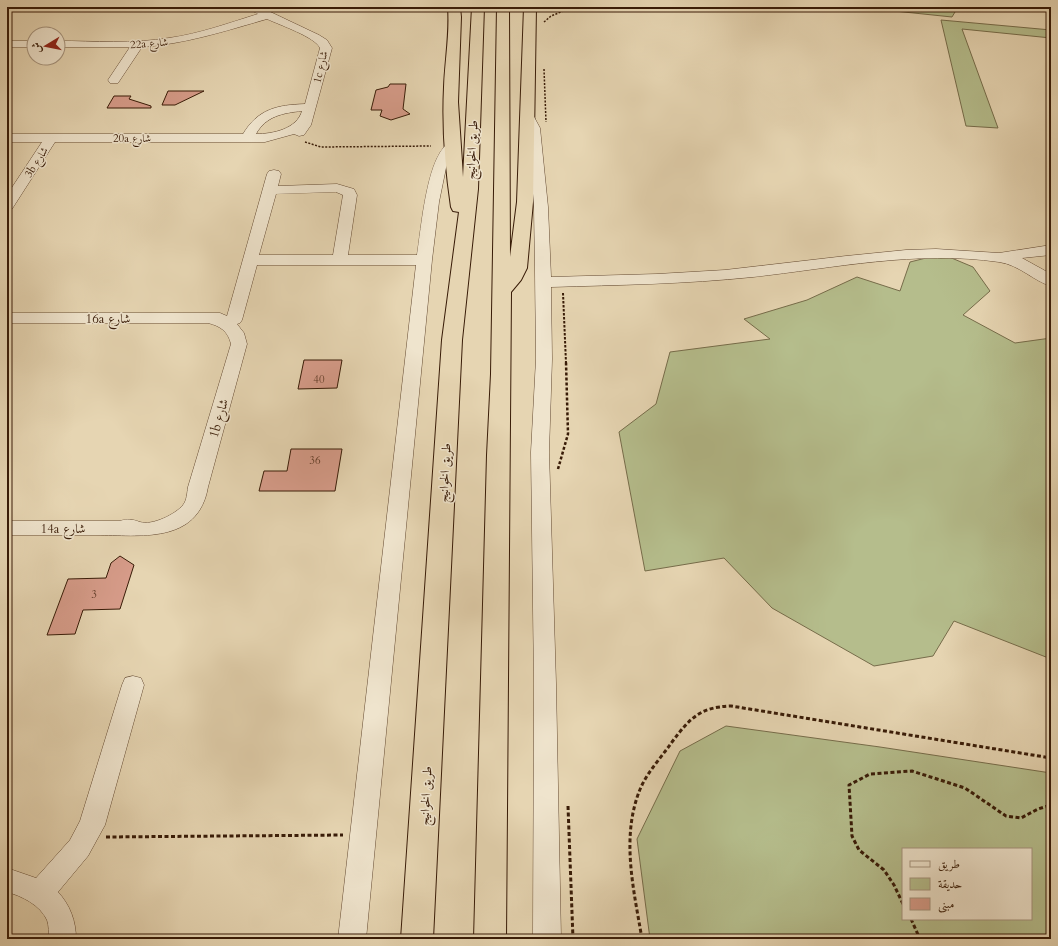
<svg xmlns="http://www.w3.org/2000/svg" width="1058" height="946" font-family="Cardo,Amiri,serif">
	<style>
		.green { fill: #b5bd8c; stroke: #766c4a; fill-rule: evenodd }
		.building { fill: #d79c8a; stroke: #381b07 }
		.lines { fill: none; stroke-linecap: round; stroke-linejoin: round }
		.minor-casing { stroke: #644a32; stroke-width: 1 }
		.highway-casing { stroke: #381b07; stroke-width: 2 }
		.path-far3 { stroke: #381b07; stroke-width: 1.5; stroke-dasharray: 2 1.5; stroke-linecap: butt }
		.path-far2 { stroke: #381b07; stroke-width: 2; stroke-dasharray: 2.5 1.5; stroke-linecap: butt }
		.path-far1 { stroke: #381b07; stroke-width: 2.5; stroke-dasharray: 3 2; stroke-linecap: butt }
		.path { stroke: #381b07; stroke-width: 3; stroke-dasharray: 4 2.5; stroke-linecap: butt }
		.minor { fill: #efe4cd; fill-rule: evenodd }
		.highway { fill: #e6d5b2; fill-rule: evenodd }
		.labels { text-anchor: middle; stroke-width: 3; stroke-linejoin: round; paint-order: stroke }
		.far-street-label { font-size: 11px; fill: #381b07; stroke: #efe4cd }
		.number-label { font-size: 11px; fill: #603b28 }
		.street-label { font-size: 13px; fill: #381b07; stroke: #efe4cd }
	</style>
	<rect width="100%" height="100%" fill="#e6d5b2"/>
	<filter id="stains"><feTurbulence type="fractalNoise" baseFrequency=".005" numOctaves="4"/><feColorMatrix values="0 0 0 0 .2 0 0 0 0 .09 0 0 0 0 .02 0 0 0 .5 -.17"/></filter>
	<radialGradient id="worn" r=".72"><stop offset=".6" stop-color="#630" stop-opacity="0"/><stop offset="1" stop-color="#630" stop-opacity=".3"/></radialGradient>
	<g class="green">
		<polygon points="856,7 958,7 952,17"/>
		<polygon points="941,20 1051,30 1051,38 962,29 998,128 966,126"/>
		<polygon points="942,254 973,267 990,291 963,315 1015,343 1051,338 1051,659 954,621 933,656 874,666 772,608 724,558 645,571 619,432 656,404 670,352 770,339 744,319 807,300 857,277 900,291 910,262"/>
		<path d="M726,726l154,21 171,26v166h-401l-13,-100 43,-88zM903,849h128v70h-128z"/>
	</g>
	<g class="building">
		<polygon points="390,84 406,84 403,109 410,114 391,120 380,116 382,110 371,110 376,90 388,87"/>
		<polygon points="168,91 204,91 175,105 162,105"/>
		<polygon points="114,96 131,96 129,99 151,106 151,108 107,108"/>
		<polygon points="304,360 342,360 337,388 298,389"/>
		<polygon points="291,449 342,449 335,491 259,491 264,471 287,471"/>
		<polygon points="120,556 134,565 120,609 83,610 75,634 47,635 68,579 106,578 111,563"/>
	</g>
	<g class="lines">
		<g class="minor-casing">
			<g id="minor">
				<path d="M246,7h14l59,28 8,5 5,8 -21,77 -7,10 -5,1 -5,-2 -29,8h-210l-43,67 -5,1v-15l35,-53h-35v-8h236c15,-25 34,-29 62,-30l15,-56c-5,-11 -40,-23 -53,-29 -42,12 -82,25 -125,28l-24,36h-8l-2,-3 22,-33h-72v-6c36,0 75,3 111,-3 30,-4 60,-15 89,-24zM302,111c-5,18 -29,23 -46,23 10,-18 27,-21 46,-23z"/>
				<rect x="7" y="41" width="27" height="6"/>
				<path d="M528,112l4,1 8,15 8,79 3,70 106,-3 68,-4 121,-14 60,-6 30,-1 63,4 52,-8v10l-29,3 29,16v12c-18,-5 -31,-21 -52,-24 -82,-12 -165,6 -246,15 -67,7 -135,8 -202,10l1,72 -3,93 7,232 5,255h-28l1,-255 -3,-232 5,-93 -1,-87 -1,-65 -6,-79 -6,-12 2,-3z"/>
				<path d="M452,142l5,1 2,3 -7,8 -5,9 -8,39 -7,58 -66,679h-28l78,-674h-159l-15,55 -2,3 -3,1 7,9 3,11 -39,143c-10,58 -69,48 -112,48 -30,0 -59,0 -89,0v-14h112c10,-2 12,-2 21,1 12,4 36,-8 43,-17 4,-5 4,-12 5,-18l43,-143c-3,-13 -11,-18 -23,-21h-201v-10h213l7,3 40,-142 2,-3 5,-1 5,1 2,3 -3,12 59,-2 17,5 3,6 -9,60h69c4,-23 10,-107 35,-113zM336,192l7,3 -10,60h-74l17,-61z"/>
				<path d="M133,676l8,2 3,7 -39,140 -17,31 -30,36c12,13 18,29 18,47h-28c1,-6 1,-13 -1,-19 -7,-15 -25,-24 -40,-28v-24l29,10 34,-38 10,-19 42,-136 3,-7z"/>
			</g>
		</g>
		<g class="highway-casing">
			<g id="highway">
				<path d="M448,7h12l1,10 -3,85 5,75 9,-170h12l-6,182 -16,151 -29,599h-32l41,-599 17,-128 -6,-1 -2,-4c-6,-40 -9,-80 -7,-120 1,-27 6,-53 4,-80z"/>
				<polygon points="497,7 509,7 510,257 517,202 524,7 536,7 533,202 527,268 521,280 511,292 506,939 474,939 487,455 491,374"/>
			</g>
		</g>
		<g class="path-far3">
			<polyline points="544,22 551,16 573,7"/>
			<polyline points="544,69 546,122"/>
			<polyline points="305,142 321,147 431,146"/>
		</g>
		<polyline class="path-far2" points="563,293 566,363"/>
		<polyline class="path-far1" points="558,469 568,434 566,362"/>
		<g class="path">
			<polyline points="568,806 573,939"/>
			<polyline points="106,837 343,835"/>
			<polyline points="903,904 894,885 884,870 859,850 852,836 849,785 870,774 912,771 965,788 1006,816 1021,818 1038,809 1051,805"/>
			<polyline points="911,919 920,939"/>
			<path d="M642,939c-8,-48 -21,-100 -3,-147 7,-19 22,-34 33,-50 18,-24 28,-35 59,-36l320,52"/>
		</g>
		<use href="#minor" class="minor"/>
		<use href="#highway" class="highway"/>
	</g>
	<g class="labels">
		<g class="far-street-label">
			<text transform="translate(149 43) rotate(-4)" y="4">22a شارع</text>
			<text transform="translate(320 67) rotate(-77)" y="4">1c شارع</text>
			<text x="132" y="142">20a شارع</text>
			<text transform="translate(36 162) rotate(-57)" y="4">3b شارع</text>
		</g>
		<g class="number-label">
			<text x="319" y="383">40</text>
			<text x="315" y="464">36</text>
			<text x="94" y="598">3</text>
		</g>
		<g class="street-label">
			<text transform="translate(471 150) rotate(-87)" y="5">طريق الخوانيج</text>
			<text x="108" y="323">16a شارع</text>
			<text transform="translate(218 418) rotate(-74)" y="5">1b شارع</text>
			<text transform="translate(444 473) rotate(-87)" y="5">طريق الخوانيج</text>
			<text x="63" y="533">14a شارع</text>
			<text transform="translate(425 796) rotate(-87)" y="5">طريق الخوانيج</text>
		</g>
	</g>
	<rect width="1058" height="946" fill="none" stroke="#e6d5b2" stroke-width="24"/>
	<rect x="8" y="8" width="1042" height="930" fill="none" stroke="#381b07" stroke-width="2"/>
	<rect x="12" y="12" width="1034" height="922" fill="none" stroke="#381b07"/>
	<rect x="902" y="848" width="130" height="72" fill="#efe4cd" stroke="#a6947e"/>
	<rect x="910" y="861" width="20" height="6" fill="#efe4cd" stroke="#a6947e"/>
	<text x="938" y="868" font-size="12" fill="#381b07">طريق</text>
	<rect x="910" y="878" width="20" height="12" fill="#b5bd8c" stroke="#a6947e"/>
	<text x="938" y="888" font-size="12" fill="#381b07">حديقة</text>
	<rect x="910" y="898" width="20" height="12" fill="#d79c8a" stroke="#a6947e"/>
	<text x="938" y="908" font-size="12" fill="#381b07">مبنى</text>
	<g transform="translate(46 46) rotate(260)"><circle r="19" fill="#efe4cd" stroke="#a6947e"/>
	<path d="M0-3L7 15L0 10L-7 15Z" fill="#8f2418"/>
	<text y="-6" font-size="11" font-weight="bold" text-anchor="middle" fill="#381b07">ش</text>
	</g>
	<rect width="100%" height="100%" filter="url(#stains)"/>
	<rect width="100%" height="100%" fill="url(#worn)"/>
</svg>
